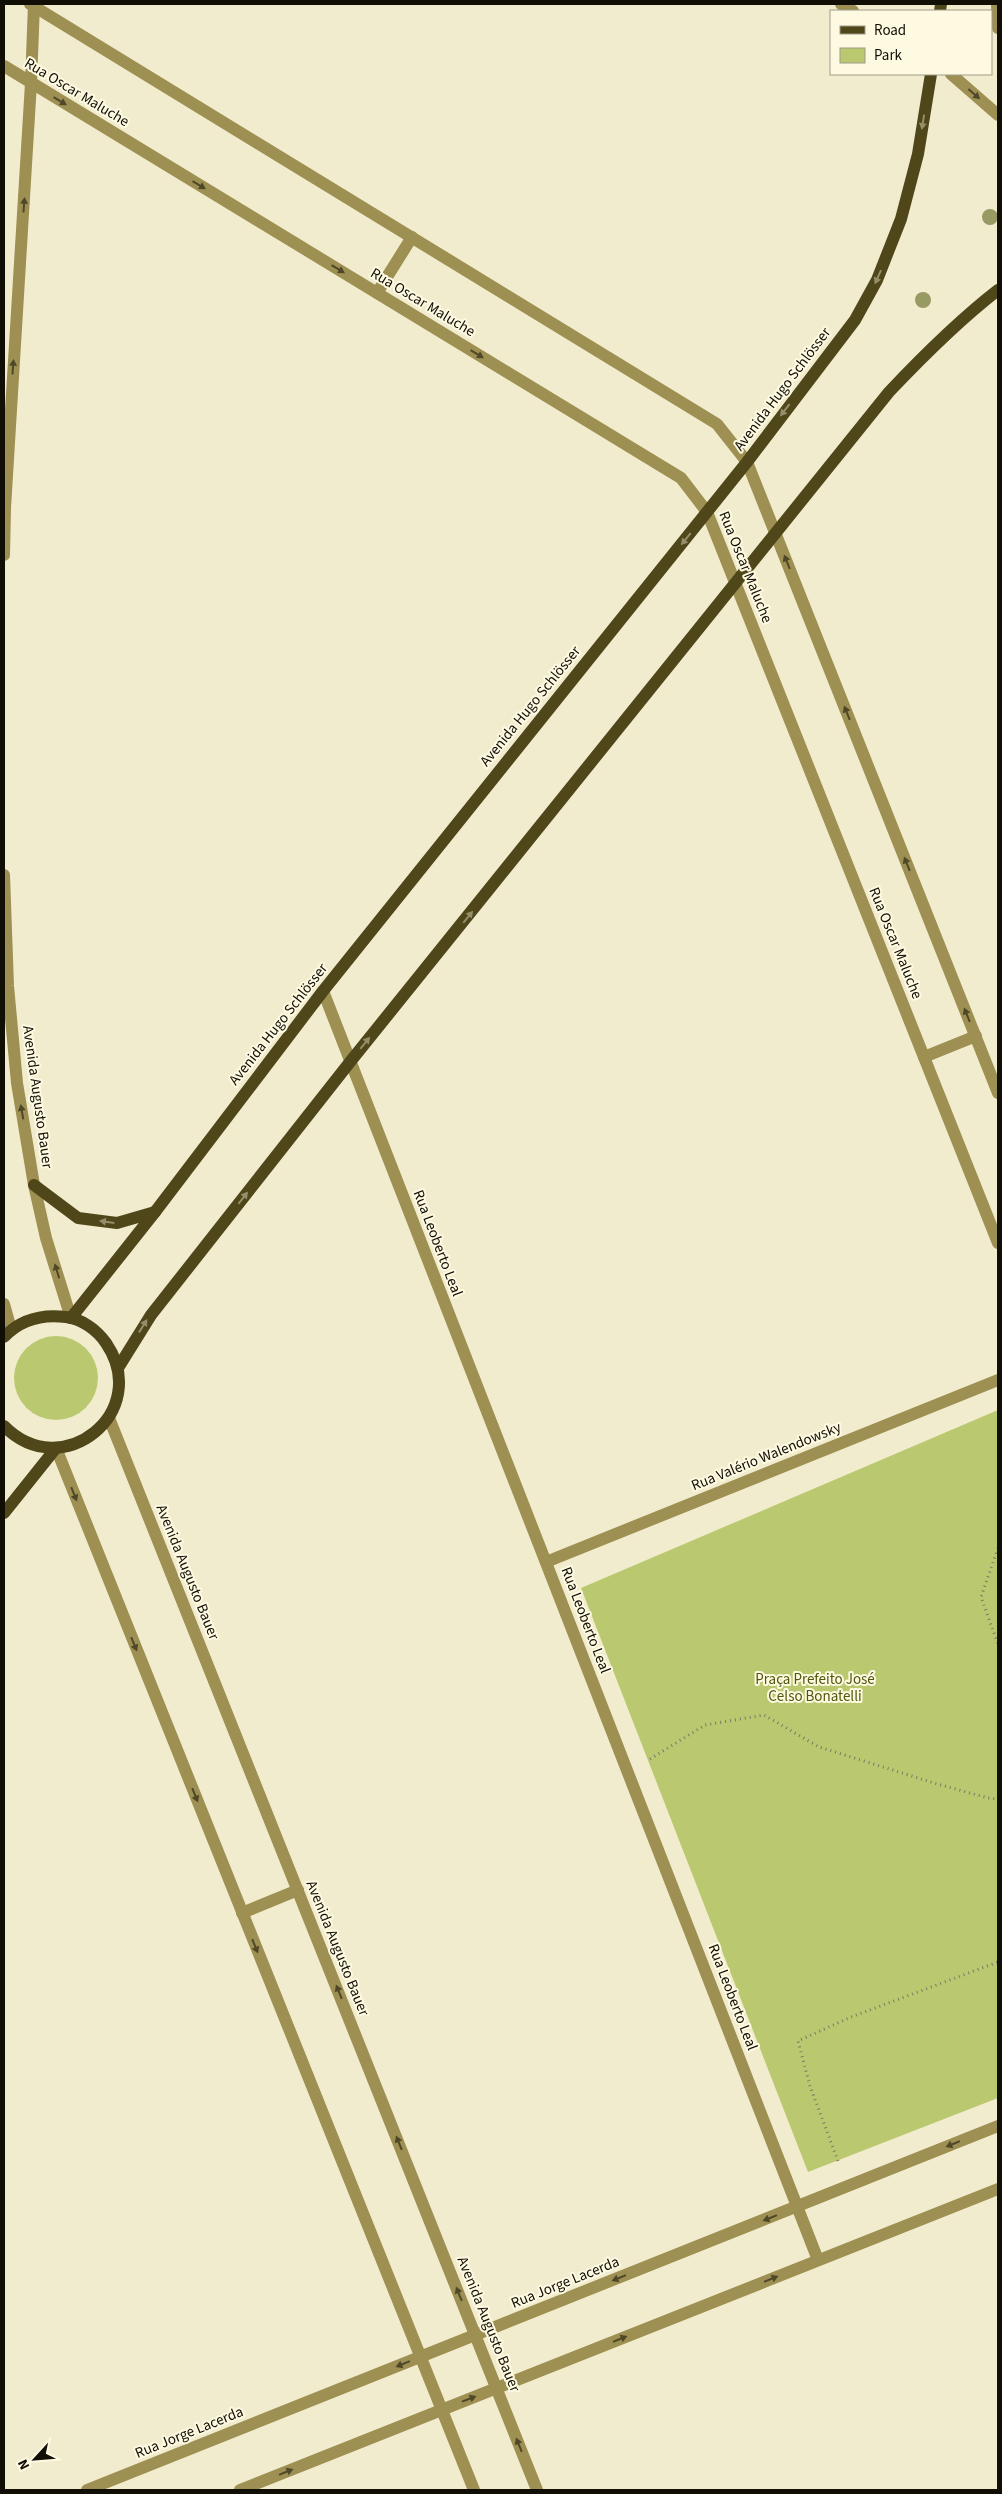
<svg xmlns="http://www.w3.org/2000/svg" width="1002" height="2494" font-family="'Source Sans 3',sans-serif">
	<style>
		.green { fill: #bac970 }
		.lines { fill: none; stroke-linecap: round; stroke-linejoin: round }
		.path { stroke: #7c7865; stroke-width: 3; stroke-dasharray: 1 4; stroke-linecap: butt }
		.minor { stroke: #9d9052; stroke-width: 12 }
		.major { stroke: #4f461a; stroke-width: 12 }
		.tree { fill: #989a64 }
		.oneway { fill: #4f4828 }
		.oneway2 { fill: #958e6a }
		.labels { text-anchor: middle; stroke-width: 4; stroke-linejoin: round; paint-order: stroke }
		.street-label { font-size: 15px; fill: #100e05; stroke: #fef9e1 }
		.park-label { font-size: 15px; fill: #4f570e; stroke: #fef9e1 }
	</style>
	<rect width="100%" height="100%" fill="#f2ecce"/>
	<g class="green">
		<circle cx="56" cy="1378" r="42"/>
		<polygon points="998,1410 998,2098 808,2172 581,1588"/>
	</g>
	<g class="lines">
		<g class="path">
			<polyline points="998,1548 981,1597 998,1644"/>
			<polyline points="650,1759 705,1725 764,1715 819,1747 934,1783 988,1798 998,1799"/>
			<polyline points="838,2161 810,2086 798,2041 851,2017 998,1962"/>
		</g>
		<g class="minor">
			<polyline points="30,4 717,424 747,462 998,1093"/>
			<polyline points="841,4 853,11"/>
			<polyline points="997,4 998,28"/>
			<polyline points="4,66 681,478 707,512 998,1243"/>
			<polyline points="951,74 998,115"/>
			<polyline points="377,293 412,237"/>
			<polyline points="4,555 5,508 31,83 34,4"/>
			<polyline points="4,875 8,986 17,1083 34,1185 46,1238 71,1318"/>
			<polyline points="323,991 818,2260"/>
			<polyline points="924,1057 976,1036"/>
			<polyline points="4,1304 11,1329"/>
			<polyline points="109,1418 537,2490"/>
			<polyline points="56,1448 474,2490"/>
			<polyline points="546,1562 998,1380"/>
			<polyline points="242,1913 298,1890"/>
			<polyline points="87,2490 998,2126"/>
			<polyline points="240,2490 998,2189"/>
		</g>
		<g class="major">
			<polyline points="940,11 941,4"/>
			<polyline points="34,1185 78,1218 117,1223 155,1212"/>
			<polyline points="71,1318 155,1212 323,991 747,462 855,320 877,280 901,219 918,154 931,74"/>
			<path d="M4,1337c17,-18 38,-23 62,-20 16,2 31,13 40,26 47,69 -44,142 -102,83"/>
			<path d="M118,1368l33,-53 199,-253 539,-670c35,-37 69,-71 109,-102"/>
			<polyline points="4,1513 56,1448"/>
		</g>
	</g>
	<g class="tree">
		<circle cx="990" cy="217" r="8"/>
		<circle cx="923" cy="300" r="8"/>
	</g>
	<defs><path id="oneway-solid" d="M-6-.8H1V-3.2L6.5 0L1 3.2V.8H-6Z" transform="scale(1.25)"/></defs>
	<g class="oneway">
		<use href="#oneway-solid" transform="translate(974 94) rotate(41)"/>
		<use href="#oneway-solid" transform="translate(60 101) rotate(31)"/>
		<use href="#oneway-solid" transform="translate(199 185) rotate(31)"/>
		<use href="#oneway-solid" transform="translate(24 205) rotate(-86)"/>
		<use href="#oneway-solid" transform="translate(338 269) rotate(31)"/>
		<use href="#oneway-solid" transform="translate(477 354) rotate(31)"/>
		<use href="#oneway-solid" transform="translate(13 367) rotate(-86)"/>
		<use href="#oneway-solid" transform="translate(787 562) rotate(-112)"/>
		<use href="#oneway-solid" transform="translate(847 713) rotate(-112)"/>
		<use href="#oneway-solid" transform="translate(907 864) rotate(-112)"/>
		<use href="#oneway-solid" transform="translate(967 1015) rotate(-112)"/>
		<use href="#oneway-solid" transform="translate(22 1112) rotate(-100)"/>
		<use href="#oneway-solid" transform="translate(57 1271) rotate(-107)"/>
		<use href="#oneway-solid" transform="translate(74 1494) rotate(68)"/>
		<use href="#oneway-solid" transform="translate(134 1644) rotate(68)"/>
		<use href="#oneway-solid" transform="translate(195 1795) rotate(68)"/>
		<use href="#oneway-solid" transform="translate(255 1946) rotate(68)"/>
		<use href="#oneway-solid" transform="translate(339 1992) rotate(-112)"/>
		<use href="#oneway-solid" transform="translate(399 2143) rotate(-112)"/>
		<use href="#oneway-solid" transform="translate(953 2144) rotate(158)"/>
		<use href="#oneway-solid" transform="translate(770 2218) rotate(158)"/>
		<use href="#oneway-solid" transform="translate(619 2278) rotate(158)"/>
		<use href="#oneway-solid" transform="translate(771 2279) rotate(-22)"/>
		<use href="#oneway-solid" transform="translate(459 2294) rotate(-112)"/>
		<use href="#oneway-solid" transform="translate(620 2339) rotate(-22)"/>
		<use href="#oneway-solid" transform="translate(403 2364) rotate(158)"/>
		<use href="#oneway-solid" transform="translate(469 2399) rotate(-21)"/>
		<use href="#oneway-solid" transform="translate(519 2445) rotate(-112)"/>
		<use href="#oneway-solid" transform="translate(286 2472) rotate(-22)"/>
	</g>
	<g class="oneway2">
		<use href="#oneway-solid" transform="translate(923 122) rotate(99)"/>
		<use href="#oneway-solid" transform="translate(878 277) rotate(114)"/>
		<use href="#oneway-solid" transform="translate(785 410) rotate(128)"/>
		<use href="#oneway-solid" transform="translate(686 539) rotate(129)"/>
		<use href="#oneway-solid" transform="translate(468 917) rotate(-51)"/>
		<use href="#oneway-solid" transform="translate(365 1043) rotate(-51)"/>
		<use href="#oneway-solid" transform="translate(243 1198) rotate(-52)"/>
		<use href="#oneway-solid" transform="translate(107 1222) rotate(-172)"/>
		<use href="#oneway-solid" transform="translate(143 1326) rotate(-58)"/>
	</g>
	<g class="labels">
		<g class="street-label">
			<text transform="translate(77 92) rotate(31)" y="5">Rua Oscar Maluche</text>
			<text transform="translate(423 302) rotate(31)" y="5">Rua Oscar Maluche</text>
			<text transform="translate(782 389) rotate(-53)" y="5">Avenida Hugo Schlösser</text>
			<text transform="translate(746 567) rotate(68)" y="5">Rua Oscar Maluche</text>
			<text transform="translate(530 706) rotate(-51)" y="5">Avenida Hugo Schlösser</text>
			<text transform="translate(896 943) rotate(68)" y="5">Rua Oscar Maluche</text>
			<text transform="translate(278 1024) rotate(-52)" y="5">Avenida Hugo Schlösser</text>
			<text transform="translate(38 1097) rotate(82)" y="5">Avenida Augusto Bauer</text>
			<text transform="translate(438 1243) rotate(69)" y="5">Rua Leoberto Leal</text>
			<text transform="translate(766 1456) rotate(-22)" y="5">Rua Valério Walendowsky</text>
			<text transform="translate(188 1572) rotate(68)" y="5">Avenida Augusto Bauer</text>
			<text transform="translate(586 1620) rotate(69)" y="5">Rua Leoberto Leal</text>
			<text transform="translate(338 1948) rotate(68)" y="5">Avenida Augusto Bauer</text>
			<text transform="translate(733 1997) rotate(69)" y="5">Rua Leoberto Leal</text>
			<text transform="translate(565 2282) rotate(-22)" y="5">Rua Jorge Lacerda</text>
			<text transform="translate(489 2324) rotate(68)" y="5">Avenida Augusto Bauer</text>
			<text transform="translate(189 2432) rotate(-22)" y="5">Rua Jorge Lacerda</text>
		</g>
		<g class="park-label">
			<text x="815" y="1684">Praça Prefeito José<tspan x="815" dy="17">Celso Bonatelli</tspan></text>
		</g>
	</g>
	<rect width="1002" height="2494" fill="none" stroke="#100e05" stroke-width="10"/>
	<rect x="830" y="10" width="162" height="65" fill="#fef9e1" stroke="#9f9b89"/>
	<rect x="840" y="26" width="25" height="8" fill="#4f461a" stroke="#9f9b89"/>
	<text x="874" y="35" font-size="15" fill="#100e05">Road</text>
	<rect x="840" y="48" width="25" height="15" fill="#bac970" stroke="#9f9b89"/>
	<text x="874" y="60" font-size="15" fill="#100e05">Park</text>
	<g transform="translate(35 2459) rotate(244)" stroke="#fef9e1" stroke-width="4" paint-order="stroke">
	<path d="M0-4L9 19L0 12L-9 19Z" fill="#100e05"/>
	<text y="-8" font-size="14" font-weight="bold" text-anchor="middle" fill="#100e05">N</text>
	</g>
</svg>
